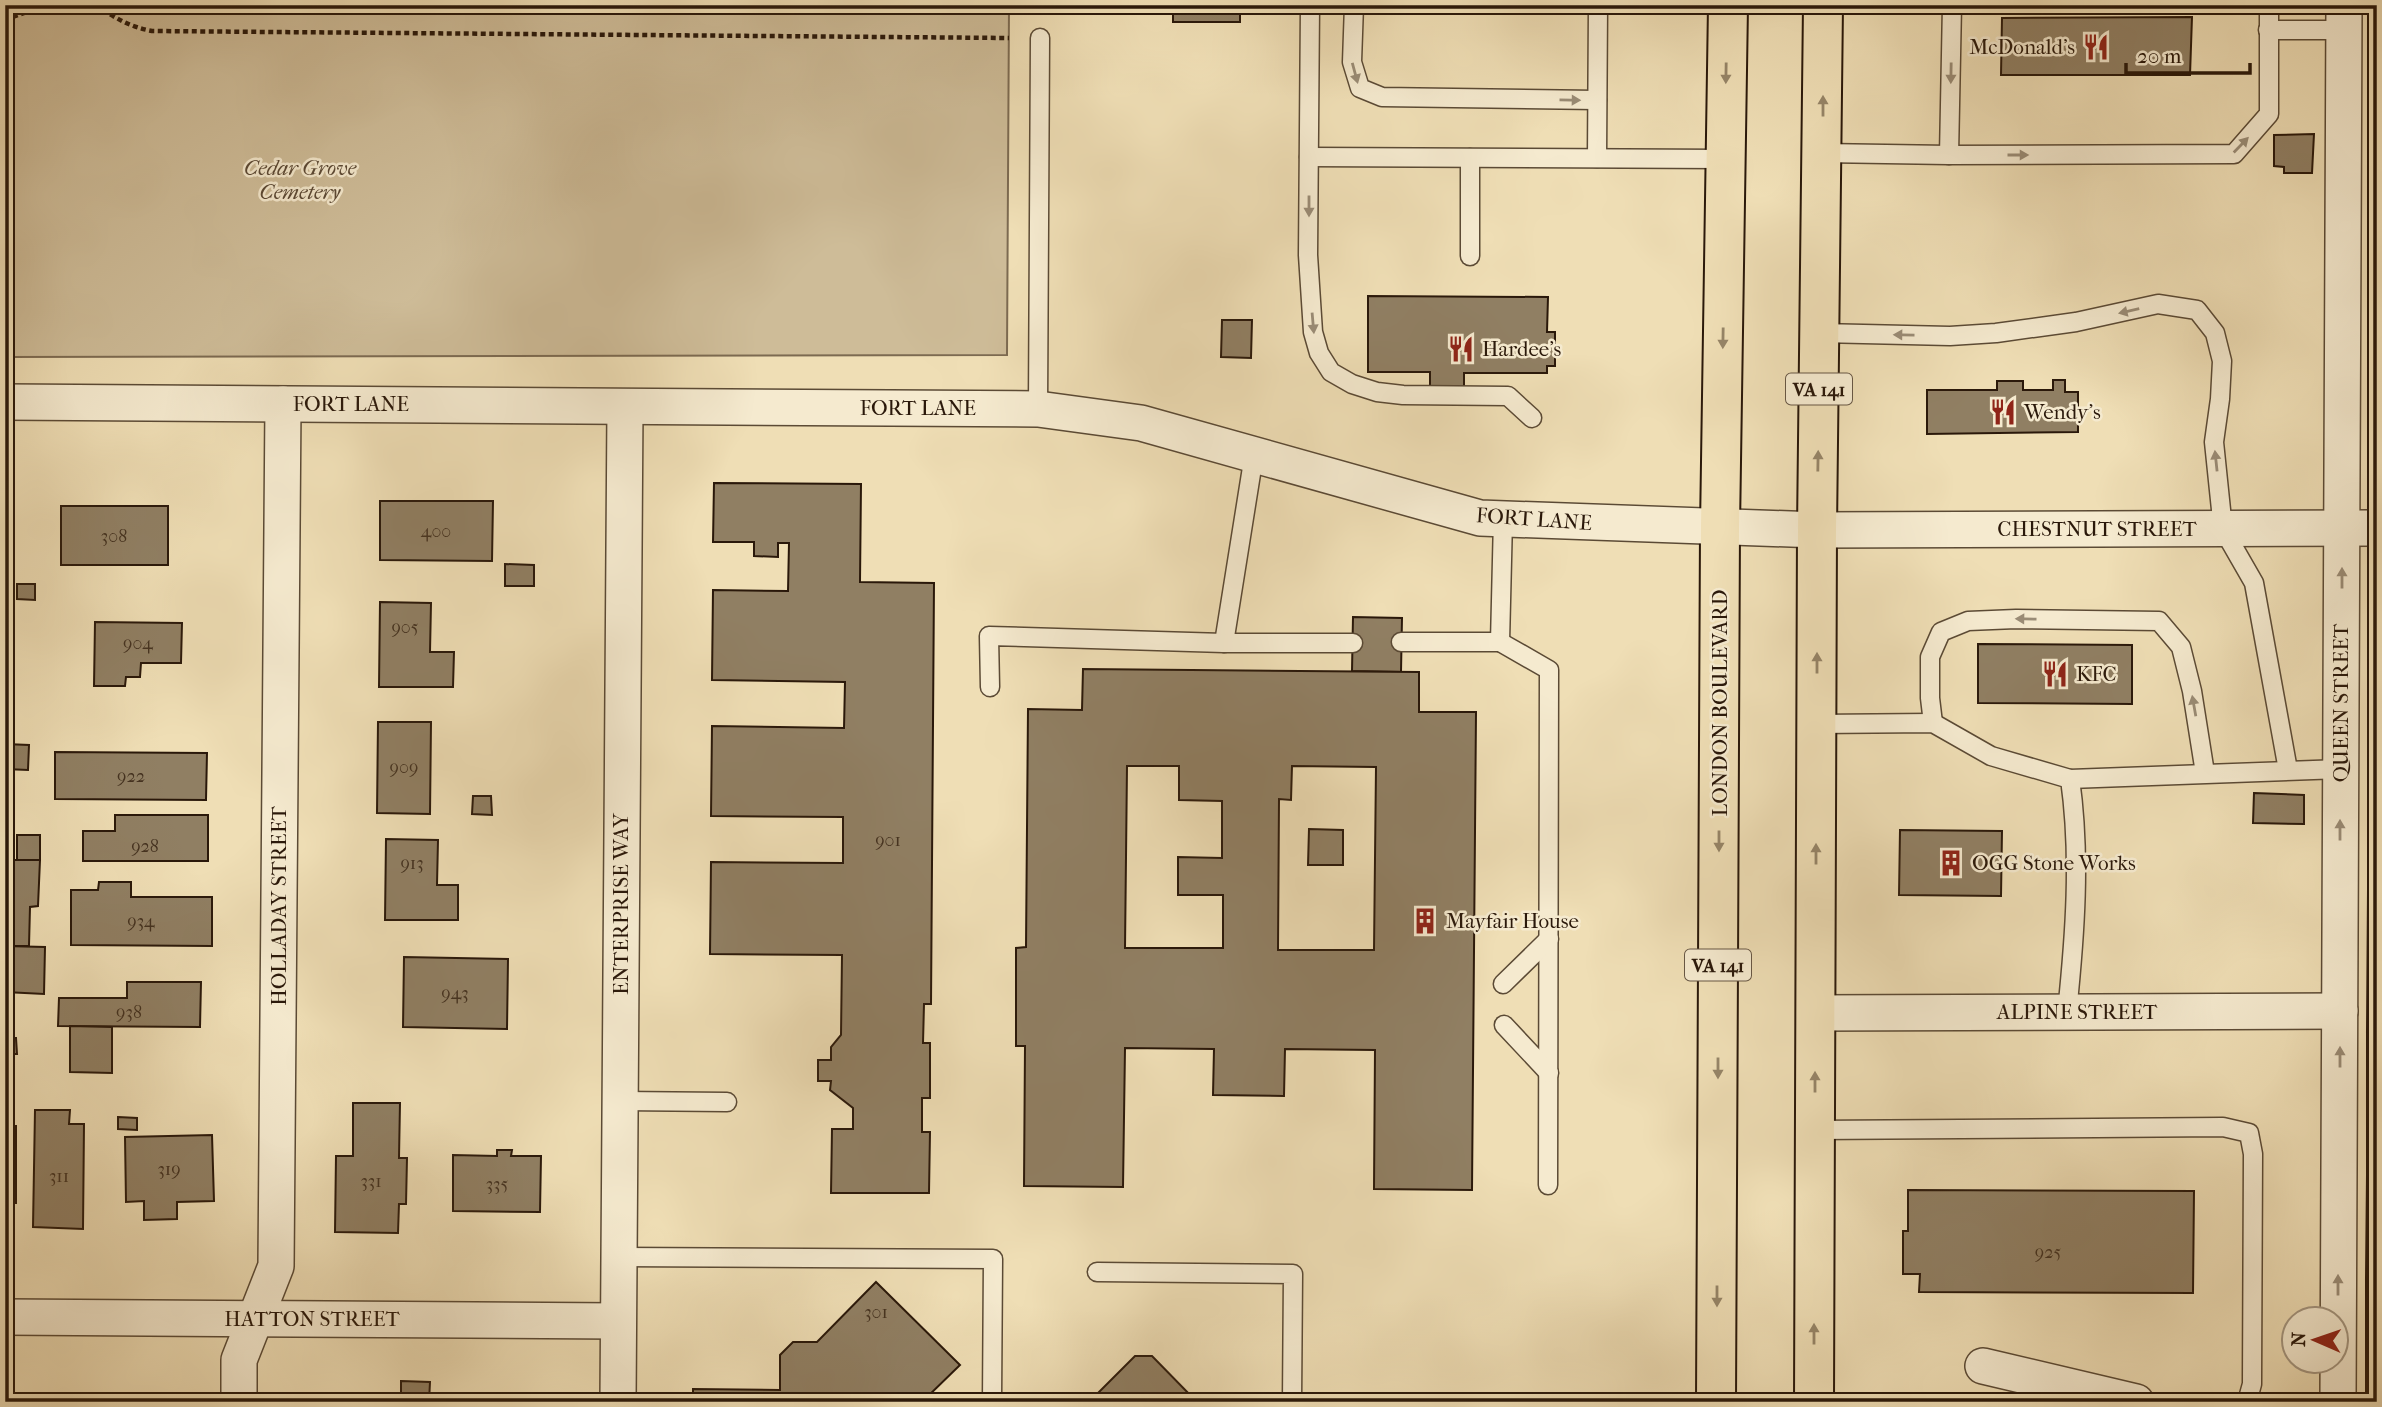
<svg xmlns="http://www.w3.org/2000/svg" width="2382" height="1407" font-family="'IM FELL French Canon',serif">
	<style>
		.green { fill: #cebc98; stroke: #7c6a51; stroke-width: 2 }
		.building { fill: #907f63; stroke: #2a180a; stroke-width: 2; fill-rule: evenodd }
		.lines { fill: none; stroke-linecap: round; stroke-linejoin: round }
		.lane-casing { stroke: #5b4a35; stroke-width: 21 }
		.street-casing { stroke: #5b4a35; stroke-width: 38 }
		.primary-casing { stroke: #2a180a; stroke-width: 42 }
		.path { stroke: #2a180a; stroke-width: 4.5; stroke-dasharray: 5 3.5; stroke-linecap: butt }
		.lane { stroke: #f5eacf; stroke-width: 18 }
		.street { stroke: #f5eacf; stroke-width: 35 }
		.primary { stroke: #efdeb5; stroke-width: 38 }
		.oneway { fill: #9a8c76 }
		.oneway2 { fill: #968568 }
		.labels { text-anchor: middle; stroke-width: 5; stroke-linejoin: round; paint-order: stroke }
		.number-label { font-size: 18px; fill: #443220 }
		.shield { fill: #f5eacf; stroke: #675745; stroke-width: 2 }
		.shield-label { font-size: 19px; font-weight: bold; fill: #2a180a }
		.poi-label { font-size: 21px; fill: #2a180a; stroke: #f5eacf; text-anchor: start }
		.park-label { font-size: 21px; font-style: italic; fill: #5b4935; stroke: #f5eacf }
		.street-label { font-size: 21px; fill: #2a180a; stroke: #f5eacf }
	</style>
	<rect width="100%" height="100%" fill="#efdeb5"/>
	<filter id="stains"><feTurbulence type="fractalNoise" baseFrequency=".00286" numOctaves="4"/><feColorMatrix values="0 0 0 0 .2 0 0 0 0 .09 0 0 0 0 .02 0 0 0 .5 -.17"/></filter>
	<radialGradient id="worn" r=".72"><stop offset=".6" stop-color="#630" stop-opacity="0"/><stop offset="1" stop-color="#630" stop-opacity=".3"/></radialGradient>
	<polygon class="green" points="5,5 1009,5 1007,355 5,357"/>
	<g class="building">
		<rect x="1173" y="5" width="67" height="17"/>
		<polygon points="2192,17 2190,75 2001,75 2002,18"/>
		<polygon points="2314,134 2312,173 2284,173 2284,167 2274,166 2274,135"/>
		<polygon points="1368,296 1548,297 1547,332 1555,332 1555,366 1547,366 1547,373 1464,373 1464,387 1430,387 1430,372 1368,372"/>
		<polygon points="1222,320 1252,320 1251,358 1221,357"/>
		<polygon points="2053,380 2065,380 2065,392 2078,392 2078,432 1927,434 1927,390 1997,390 1997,381 2023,381 2023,390 2053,390"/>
		<polygon points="714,483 861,484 860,582 934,583 931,1004 924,1004 923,1043 930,1043 930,1098 922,1098 922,1132 930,1132 929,1193 831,1193 832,1129 853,1129 853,1108 830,1090 831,1081 818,1081 818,1060 831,1060 831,1047 841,1035 842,955 710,954 711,862 843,863 843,817 711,816 712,726 844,728 845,682 712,680 713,590 788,591 789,543 778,543 778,557 754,556 754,542 713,542"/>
		<polygon points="380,501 493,501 492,561 380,560"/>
		<rect x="61" y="506" width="107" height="59"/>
		<polygon points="505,564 534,565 534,586 505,586"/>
		<polygon points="17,584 35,584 35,600 17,599"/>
		<polygon points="380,602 431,603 430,652 454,652 453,687 379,687"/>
		<polygon points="1353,617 1402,618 1401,672 1352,671"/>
		<polygon points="95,622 182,623 181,663 141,663 140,677 126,677 125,686 94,686"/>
		<polygon points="1978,644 2132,645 2132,704 1978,703"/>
		<path d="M1083,669l336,3v40h57l-4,478 -98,-1 1,-139 -90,-1 -1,47 -71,-1 1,-46 -89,-1 -2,139 -99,-1 1,-140h-9v-98l10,-1 2,-238 54,1zM1127,766h52v34l43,1v57l-44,-1v38h45v53h-98zM1292,766l84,1 -2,183h-96l1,-151 12,1z"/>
		<polygon points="378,722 431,722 430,814 377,813"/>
		<polygon points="5,744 29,745 28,770 5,769"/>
		<polygon points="55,752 207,753 206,800 55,799"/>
		<polygon points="2254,793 2304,795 2304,824 2253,823"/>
		<polygon points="473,796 491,796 492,815 472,814"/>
		<polygon points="115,815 208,815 208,861 83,861 83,831 115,831"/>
		<polygon points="1309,829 1343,830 1343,865 1308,865"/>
		<polygon points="1900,830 2002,831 2001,896 1899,895"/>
		<rect x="17" y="835" width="23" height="25"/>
		<polygon points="386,839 438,840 437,885 458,885 458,920 385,920"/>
		<polygon points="5,860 40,860 38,906 30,907 29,946 5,946"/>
		<polygon points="99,882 131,882 131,897 212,897 212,946 71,945 71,890 98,890"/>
		<polygon points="2368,890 2377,890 2377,1032 2367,1032"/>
		<polygon points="5,946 45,947 44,994 5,992"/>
		<polygon points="404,957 508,959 507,1029 403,1027"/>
		<polygon points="127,982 201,982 200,1027 58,1026 59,998 127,998"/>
		<polygon points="70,1026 112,1027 112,1073 70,1072"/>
		<rect x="2367" y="1032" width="10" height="143"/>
		<polygon points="5,1038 16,1038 17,1054 5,1054"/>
		<polygon points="353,1103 400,1103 399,1158 407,1158 406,1204 399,1204 398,1233 335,1232 336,1156 353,1156"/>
		<polygon points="35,1110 70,1110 69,1124 84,1124 83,1229 33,1227"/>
		<polygon points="118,1117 137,1118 137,1130 118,1129"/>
		<rect x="5" y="1126" width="11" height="77"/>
		<polygon points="212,1135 214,1201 177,1202 177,1219 144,1220 144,1201 126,1202 125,1137"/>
		<polygon points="497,1150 512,1150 511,1156 541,1156 540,1212 453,1211 453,1155 497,1156"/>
		<polygon points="2367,1175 2377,1175 2377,1279 2366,1279"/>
		<polygon points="1908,1190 2194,1191 2193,1293 1919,1292 1920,1274 1903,1274 1903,1231 1908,1231"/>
		<rect x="2366" y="1279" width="11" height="114"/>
		<polygon points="876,1282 960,1365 922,1402 693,1402 693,1389 780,1390 780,1355 793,1342 817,1342"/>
		<polygon points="1135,1356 1152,1356 1197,1402 1089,1402"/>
		<polygon points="401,1381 430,1382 429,1402 401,1402"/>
	</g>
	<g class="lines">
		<g class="lane-casing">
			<g id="lane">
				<polyline points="1310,5 1308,255 1313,332 1319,353 1331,372 1352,384 1377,392 1403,395 1508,396 1532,418"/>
				<polyline points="1354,5 1352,62 1360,88 1382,97 1597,100"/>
				<polyline points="2268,30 2344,30"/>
				<polyline points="1822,153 1949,155 2234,154 2269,114 2269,7 2265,5"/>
				<polyline points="1949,155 1952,5"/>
				<polyline points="1309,157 1724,159"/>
				<polyline points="1597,158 1598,5"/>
				<polyline points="1470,256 1470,158"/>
				<polyline points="1820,333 1950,336 1996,333 2076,322 2158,304 2197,310 2215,333 2222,361 2220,399 2214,442 2223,529 2254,583 2288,770"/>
				<polyline points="1038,409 1040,38"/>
				<polyline points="1254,455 1224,643 1353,643"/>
				<polyline points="1401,642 1500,642 1503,519"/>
				<polyline points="1500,642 1549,670 1548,1185"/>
				<polyline points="990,687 989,636 1224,643"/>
				<polyline points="1933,723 1930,698 1930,657 1941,632 1968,621 2016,619 2159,621 2181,647 2192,691 2205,773"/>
				<path d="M1816,724l117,-1 58,33 79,23c11,77 5,156 -3,233"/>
				<polyline points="2070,779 2341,769"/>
				<polyline points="1503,984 1549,939"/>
				<polyline points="1504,1025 1549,1073"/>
				<polyline points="620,1101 727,1102"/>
				<polyline points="1815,1130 2223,1127 2249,1133 2253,1154 2252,1384 2247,1402"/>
				<polyline points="618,1257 993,1259 992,1402"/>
				<polyline points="1097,1272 1293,1274 1292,1402"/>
			</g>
		</g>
		<g class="street-casing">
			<g id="street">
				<polyline points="5,402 1038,409 1141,423 1480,518 1817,530 2377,528"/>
				<polyline points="1815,1013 2340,1011"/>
				<polyline points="5,1317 618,1321"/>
				<polyline points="1983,1366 2136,1402"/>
				<polyline points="239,1402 239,1360 276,1266 283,404"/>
				<polyline points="618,1402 625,407"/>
				<polyline points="2338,1402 2344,5"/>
			</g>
		</g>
		<g class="primary-casing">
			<g id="primary">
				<polyline points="1716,1402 1720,527 1728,5"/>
				<polyline points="1814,1402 1817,530 1823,5"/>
			</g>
		</g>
		<g class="path">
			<path d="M96,5c19,13 34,22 56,26l857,7"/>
			<polyline points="5,20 45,5"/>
		</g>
		<use href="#lane" class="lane"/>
		<use href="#street" class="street"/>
		<use href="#primary" class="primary"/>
	</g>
	<defs><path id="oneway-solid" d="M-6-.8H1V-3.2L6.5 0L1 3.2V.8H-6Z" transform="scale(1.75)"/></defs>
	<g class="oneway">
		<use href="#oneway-solid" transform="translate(1355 73) rotate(75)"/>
		<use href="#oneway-solid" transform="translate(1951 73) rotate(91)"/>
		<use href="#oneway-solid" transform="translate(1570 100) rotate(1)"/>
		<use href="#oneway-solid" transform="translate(2241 145) rotate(-46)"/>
		<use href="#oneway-solid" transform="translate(2018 155)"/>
		<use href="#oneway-solid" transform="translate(1309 206) rotate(90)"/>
		<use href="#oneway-solid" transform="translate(2129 311) rotate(167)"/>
		<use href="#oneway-solid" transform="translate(1313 323) rotate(85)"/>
		<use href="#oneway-solid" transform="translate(1904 335) rotate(-179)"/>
		<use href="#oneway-solid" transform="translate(2216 461) rotate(-96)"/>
		<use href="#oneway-solid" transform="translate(2342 578) rotate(-90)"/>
		<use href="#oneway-solid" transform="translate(2026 619) rotate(-179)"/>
		<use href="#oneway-solid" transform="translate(2194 706) rotate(-100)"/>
		<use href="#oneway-solid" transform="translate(2340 830) rotate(-90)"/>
		<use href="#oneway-solid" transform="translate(2340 1057) rotate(-90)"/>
		<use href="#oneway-solid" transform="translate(2338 1285) rotate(-90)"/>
	</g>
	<g class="oneway2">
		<use href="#oneway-solid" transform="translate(1726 73) rotate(91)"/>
		<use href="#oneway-solid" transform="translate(1823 106) rotate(-90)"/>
		<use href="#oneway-solid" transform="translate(1723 338) rotate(91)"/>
		<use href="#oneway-solid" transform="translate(1818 461) rotate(-89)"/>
		<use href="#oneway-solid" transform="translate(1817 663) rotate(-90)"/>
		<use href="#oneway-solid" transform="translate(1719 841) rotate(90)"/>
		<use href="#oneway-solid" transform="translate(1816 854) rotate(-90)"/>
		<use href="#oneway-solid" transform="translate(1718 1068) rotate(90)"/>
		<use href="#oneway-solid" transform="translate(1815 1082) rotate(-90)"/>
		<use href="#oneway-solid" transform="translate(1717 1296) rotate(90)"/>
		<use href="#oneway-solid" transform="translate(1814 1334) rotate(-90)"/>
	</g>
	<defs>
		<g id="restaurant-bare" transform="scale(2.1)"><path d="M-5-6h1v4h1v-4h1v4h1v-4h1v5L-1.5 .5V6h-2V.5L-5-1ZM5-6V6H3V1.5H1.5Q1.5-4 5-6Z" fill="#8f2418" stroke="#f5eacf" stroke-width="2.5" paint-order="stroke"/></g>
		<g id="building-bare" transform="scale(2.1)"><path d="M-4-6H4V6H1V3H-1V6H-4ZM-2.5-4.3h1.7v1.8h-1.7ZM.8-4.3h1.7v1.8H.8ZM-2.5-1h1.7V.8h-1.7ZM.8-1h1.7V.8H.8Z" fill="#8f2418" stroke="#f5eacf" stroke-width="2.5" paint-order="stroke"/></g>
	</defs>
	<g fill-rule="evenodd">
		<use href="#restaurant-bare" x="2096" y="47"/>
		<use href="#restaurant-bare" x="1461" y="349"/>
		<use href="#restaurant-bare" x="2003" y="412"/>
		<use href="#restaurant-bare" x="2055" y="674"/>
		<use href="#building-bare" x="1951" y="863"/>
		<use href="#building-bare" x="1425" y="921"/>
	</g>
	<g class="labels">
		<g class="number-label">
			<text x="436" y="537">400</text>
			<text x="114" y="542">308</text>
			<text x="405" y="633">905</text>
			<text x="138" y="649">904</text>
			<text x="404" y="773">909</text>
			<text x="131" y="782">922</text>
			<text x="888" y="846">901</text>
			<text x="145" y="852">928</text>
			<text x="412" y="869">913</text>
			<text x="141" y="927">934</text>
			<text x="455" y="999">943</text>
			<text x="129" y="1018">938</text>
			<text x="169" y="1175">319</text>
			<text x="59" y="1182">311</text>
			<text x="371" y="1187">331</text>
			<text x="497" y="1190">335</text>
			<text x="2048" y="1258">925</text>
			<text x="876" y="1318">301</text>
		</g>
		<g class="shield">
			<rect x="1786" y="373.5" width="66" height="31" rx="5"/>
			<rect x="1685" y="949.5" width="66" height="31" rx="5"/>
		</g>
		<g class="shield-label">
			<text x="1819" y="396">VA 141</text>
			<text x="1718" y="972">VA 141</text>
		</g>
		<g class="poi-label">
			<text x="2075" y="54" text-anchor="end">McDonald's</text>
			<text x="1482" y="356">Hardee's</text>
			<text x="2024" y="419">Wendy's</text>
			<text x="2076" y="681">KFC</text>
			<text x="1972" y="870">OGG Stone Works</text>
			<text x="1446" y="928">Mayfair House</text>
		</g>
		<g class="park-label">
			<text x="300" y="175">Cedar Grove<tspan x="300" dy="24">Cemetery</tspan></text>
		</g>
		<g class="street-label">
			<text x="351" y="411">FORT LANE</text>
			<text x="918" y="415">FORT LANE</text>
			<text transform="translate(1534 519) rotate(4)" y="7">FORT LANE</text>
			<text x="2097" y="536">CHESTNUT STREET</text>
			<text transform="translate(1720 703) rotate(-90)" y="7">LONDON BOULEVARD</text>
			<text transform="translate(2341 703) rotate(-90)" y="7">QUEEN STREET</text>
			<text transform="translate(621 904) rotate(-90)" y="7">ENTERPRISE WAY</text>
			<text transform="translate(279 906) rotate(-90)" y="7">HOLLADAY STREET</text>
			<text x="2077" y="1019">ALPINE STREET</text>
			<text x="312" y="1326">HATTON STREET</text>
		</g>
	</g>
	<rect width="2382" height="1407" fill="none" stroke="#efdeb5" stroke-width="28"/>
	<rect x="7" y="7" width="2368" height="1393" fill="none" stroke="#2a180a" stroke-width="3.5"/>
	<rect x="14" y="14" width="2354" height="1379" fill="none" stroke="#2a180a" stroke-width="2"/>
	<g transform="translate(2315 1340) rotate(272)"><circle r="33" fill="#f5eacf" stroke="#a49680" stroke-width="2"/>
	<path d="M0-5L12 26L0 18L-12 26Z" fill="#8f2418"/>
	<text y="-10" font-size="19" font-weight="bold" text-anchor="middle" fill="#2a180a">N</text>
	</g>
	<path d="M2126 63v10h124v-10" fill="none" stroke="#2a180a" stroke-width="3.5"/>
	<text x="2137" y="63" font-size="21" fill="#2a180a" stroke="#f5eacf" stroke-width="5" paint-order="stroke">20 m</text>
	<rect width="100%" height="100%" filter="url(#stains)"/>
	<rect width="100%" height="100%" fill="url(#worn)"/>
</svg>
